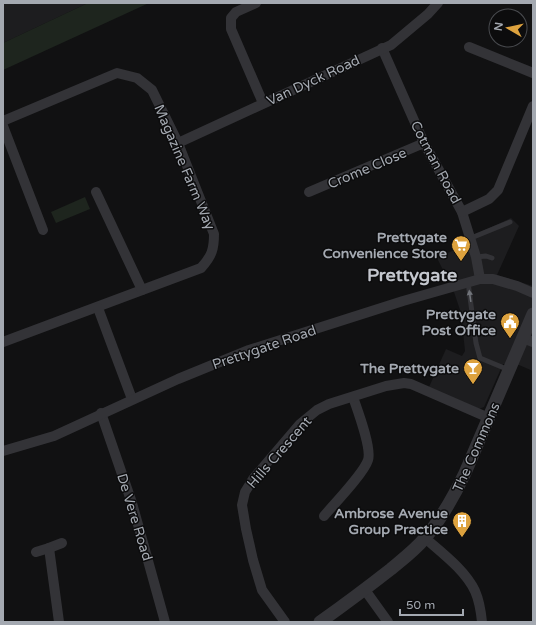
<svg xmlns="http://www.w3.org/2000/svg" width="536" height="625" font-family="'Varela Round',sans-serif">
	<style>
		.built { fill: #1d1d1f }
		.green { fill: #1e251e }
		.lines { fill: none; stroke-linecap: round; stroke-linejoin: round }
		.service { stroke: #333337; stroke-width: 5 }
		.minor { stroke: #333337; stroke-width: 10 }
		.tertiary { stroke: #333337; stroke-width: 13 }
		.oneway { fill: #71747a }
		.labels { text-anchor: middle; stroke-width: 3; stroke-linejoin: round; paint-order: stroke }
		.street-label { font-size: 14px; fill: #a4a9b1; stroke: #0c0c0d }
		.poi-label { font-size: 14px; font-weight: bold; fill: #a4a9b1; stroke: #0c0c0d; text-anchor: end }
		.district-label { font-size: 18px; font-weight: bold; fill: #c4c7ce; stroke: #0c0c0d }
	</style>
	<rect width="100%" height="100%" fill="#111112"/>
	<g class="built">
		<polygon points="3,3 88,3 3,43"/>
		<polygon points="511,218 519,226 497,275 533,286 533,371 519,365 503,364 484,407 479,409 429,387 446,349 462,356 465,351 461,313 454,292 437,258 467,244 476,234"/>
	</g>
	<g class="green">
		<polygon points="88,3 149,3 3,70 3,43"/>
		<polygon points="85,197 90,209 56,223 51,212"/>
	</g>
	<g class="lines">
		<g class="service">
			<polyline points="471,238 510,222"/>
			<polyline points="476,257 486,256 492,258"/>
			<polyline points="468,282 476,343 480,358 509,370"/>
		</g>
		<g class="minor">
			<polyline points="256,3 236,12 231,18 231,29 263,103"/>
			<polyline points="469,47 533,73"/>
			<polyline points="382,48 424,143 462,212 476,257 480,279"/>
			<path d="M3,121l114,-48 20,5 15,12 26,53 36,91c0,15 -2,22 -13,34l-198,74"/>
			<polyline points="3,126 43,230"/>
			<polyline points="178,143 391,45 428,14 438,3"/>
			<polyline points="96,192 142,290"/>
			<polyline points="309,192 424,143"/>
			<polyline points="462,212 489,199 498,190 533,106"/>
			<polyline points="98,308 132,399"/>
			<polyline points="523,338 533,342"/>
			<polyline points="101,413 132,503 165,622"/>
			<polyline points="3,451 54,436 178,379 249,350 403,301 480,279 493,279 517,286 533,293"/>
			<path d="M324,516c11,-13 40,-43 44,-56 4,-12 -11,-51 -15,-63"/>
			<path d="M425,538c17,15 40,32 50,53 4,9 6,21 7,31"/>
			<polyline points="49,548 62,543"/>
			<polyline points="36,552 49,548 59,622"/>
			<polyline points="365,590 388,622"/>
			<polyline points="285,622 262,590 253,560 246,529 242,505 245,492 253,479 300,424 317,410 329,404 386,386 404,383 411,384 489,418"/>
		</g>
		<path class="tertiary" d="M320,622c24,-17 48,-35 71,-53 12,-10 24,-19 34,-31 17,-20 29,-42 40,-65l68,-159"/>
	</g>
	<defs><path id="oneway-solid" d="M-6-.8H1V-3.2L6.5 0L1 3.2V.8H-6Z"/></defs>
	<use class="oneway" href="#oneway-solid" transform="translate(470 296) rotate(-98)"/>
	<defs>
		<g id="supermarket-pin" transform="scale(1)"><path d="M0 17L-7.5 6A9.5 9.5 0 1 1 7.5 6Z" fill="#dda23e" stroke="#0c0c0d"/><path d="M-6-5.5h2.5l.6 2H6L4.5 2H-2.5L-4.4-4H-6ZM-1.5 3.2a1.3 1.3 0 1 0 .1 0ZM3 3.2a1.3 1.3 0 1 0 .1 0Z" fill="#fff"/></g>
		<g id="civic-pin" transform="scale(1)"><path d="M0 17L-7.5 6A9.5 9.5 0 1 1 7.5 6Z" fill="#dda23e" stroke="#0c0c0d"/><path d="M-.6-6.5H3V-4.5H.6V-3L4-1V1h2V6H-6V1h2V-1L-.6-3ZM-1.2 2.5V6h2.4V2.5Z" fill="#fff"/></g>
		<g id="bar-pin" transform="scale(1)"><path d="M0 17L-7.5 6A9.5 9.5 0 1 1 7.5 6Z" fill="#dda23e" stroke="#0c0c0d"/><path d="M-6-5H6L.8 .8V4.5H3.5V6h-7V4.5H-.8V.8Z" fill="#fff"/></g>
		<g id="building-pin" transform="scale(1)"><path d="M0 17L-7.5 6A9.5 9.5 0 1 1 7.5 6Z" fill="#dda23e" stroke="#0c0c0d"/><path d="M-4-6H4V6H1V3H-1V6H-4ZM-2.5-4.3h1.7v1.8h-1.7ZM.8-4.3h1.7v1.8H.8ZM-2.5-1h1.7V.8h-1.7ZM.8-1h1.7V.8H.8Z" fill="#fff"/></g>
	</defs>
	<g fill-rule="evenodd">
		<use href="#supermarket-pin" x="461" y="245"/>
		<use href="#civic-pin" x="510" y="322"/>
		<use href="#bar-pin" x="473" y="368"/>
		<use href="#building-pin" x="462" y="521"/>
	</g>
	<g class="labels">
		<g class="street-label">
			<text transform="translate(313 80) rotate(-25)" y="5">Van Dyck Road</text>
			<text transform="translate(436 162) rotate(62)" y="5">Cotman Road</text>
			<text transform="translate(185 167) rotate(67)" y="5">Magazine Farm Way</text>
			<text transform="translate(367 168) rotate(-23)" y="5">Crome Close</text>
			<text transform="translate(264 347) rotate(-19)" y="5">Prettygate Road</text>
			<text transform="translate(476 447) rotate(-66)" y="5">The Commons</text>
			<text transform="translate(279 452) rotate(-49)" y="5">Hills Crescent</text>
			<text transform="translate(135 517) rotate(73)" y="5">De Vere Road</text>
		</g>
		<g class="poi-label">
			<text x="447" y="242">Prettygate<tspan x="447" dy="16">Convenience Store</tspan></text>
			<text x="496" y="319">Prettygate<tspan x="496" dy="16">Post Office</tspan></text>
			<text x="459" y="373">The Prettygate</text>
			<text x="448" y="518">Ambrose Avenue<tspan x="448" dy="16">Group Practice</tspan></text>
		</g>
		<g class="district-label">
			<text x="412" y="281">Prettygate</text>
		</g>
	</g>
	<rect width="536" height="625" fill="none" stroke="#a4a9b1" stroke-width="8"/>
	<g transform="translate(508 28) rotate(279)"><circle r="19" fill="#0c0c0d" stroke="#494b4f"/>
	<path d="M0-3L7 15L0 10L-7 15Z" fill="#dda23e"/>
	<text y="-6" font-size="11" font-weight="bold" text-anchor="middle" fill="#a4a9b1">N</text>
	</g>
	<path d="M400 609v6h63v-6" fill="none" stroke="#a4a9b1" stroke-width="2"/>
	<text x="406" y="609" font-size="12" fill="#a4a9b1" stroke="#0c0c0d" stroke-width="3" paint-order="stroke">50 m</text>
</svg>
